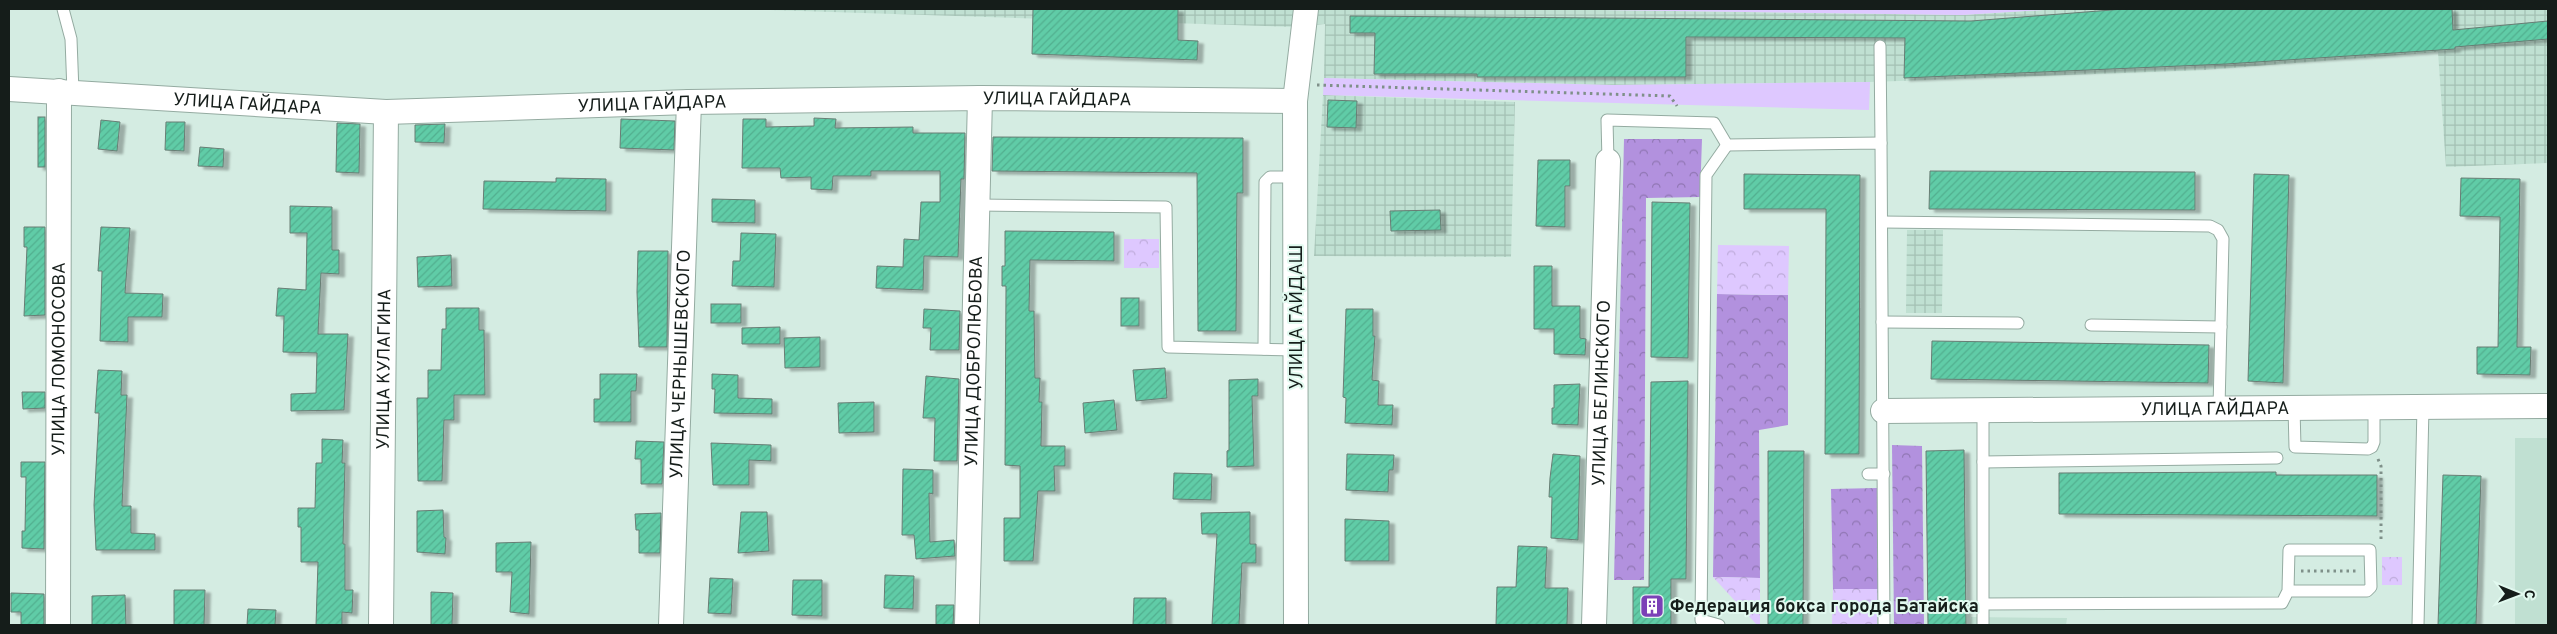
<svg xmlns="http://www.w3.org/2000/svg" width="2557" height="634" font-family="Overpass,sans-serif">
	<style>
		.built { fill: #c0e0d2 }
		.industrial { fill: url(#industrial-grid) }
		.grass { fill: #dec8ff }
		.forest { fill: url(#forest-crowns) }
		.park { fill: url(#park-crowns) }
		.building { fill: url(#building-hatch); stroke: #687d74; filter: url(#shadow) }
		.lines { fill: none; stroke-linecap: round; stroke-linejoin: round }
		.service-casing { stroke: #94aba1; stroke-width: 13 }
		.minor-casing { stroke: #94aba1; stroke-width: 26 }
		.path { stroke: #7f9089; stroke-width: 3; stroke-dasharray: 2.5 4; stroke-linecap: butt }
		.service { stroke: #fff; stroke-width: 11 }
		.minor { stroke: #fff; stroke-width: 24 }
		.labels { text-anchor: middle; stroke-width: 4; stroke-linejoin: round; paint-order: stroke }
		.street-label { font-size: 18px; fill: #151d1a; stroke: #e1f9ef }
		.poi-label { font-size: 18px; font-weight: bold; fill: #151d1a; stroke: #e1f9ef; text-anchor: start }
	</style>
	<defs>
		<pattern id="industrial-grid" width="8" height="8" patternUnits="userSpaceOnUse" patternTransform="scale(1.25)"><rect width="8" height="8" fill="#c0e0d2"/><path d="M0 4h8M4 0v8" fill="none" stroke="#a4c0b4"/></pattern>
		<pattern id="forest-crowns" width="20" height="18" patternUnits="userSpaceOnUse" patternTransform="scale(1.25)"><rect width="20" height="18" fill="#b291de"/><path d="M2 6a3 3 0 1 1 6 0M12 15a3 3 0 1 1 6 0" fill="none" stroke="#9076b3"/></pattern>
		<pattern id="park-crowns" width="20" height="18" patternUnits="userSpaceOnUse" patternTransform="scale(1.25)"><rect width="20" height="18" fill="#dec8ff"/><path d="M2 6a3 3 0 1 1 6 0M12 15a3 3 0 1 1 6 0" fill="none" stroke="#beabda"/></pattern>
		<pattern id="building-hatch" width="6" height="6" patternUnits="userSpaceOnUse" patternTransform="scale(1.25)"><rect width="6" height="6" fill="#60cca7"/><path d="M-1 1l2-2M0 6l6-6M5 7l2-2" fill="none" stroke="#52af8f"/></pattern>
		<filter id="shadow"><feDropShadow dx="5.5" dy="3" stdDeviation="1" flood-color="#0004"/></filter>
	</defs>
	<rect width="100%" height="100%" fill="#d4ece2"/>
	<g class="built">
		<rect x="2515" y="438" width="33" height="187"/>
		<polygon points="1971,617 2067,618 2066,625 1970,625"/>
	</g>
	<g class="industrial">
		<polygon points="735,9 1531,9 1962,15 2059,9 2548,9 2548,163 2446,167 2438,52 2205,70 1870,82 1612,85 1324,78 1325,24 1297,27"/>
		<polygon points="1323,95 1515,102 1511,257 1314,256"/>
		<polygon points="1907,230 1943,230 1942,313 1906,313"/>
	</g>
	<g class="grass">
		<polygon points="1531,9 2059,9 1962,15"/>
		<polygon points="1324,78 1612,85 1870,82 1869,110 1323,95"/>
	</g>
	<g class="forest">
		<polygon points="1624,139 1702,139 1700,197 1646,198 1644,580 1614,580"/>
		<polygon points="1717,294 1788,295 1788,425 1759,430 1760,578 1713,577"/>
		<polygon points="1892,445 1922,446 1924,625 1894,625"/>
		<polygon points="1877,488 1878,589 1833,589 1831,489"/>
	</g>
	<g class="park">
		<rect x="1124" y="239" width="35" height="29"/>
		<polygon points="1718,245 1789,246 1788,295 1717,294"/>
		<rect x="2382" y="557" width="20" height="28"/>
		<polygon points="1713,577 1760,578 1760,625 1757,625"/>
		<polygon points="1833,589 1878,589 1877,625 1832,625"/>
	</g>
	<g class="building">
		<polygon points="1033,9 1178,9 1178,40 1198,41 1197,60 1032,54"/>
		<polygon points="2124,9 2452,9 2453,30 2548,21 2548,39 2455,47 2455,49 2226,64 1904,78 1905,38 1686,37 1686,77 1477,77 1477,74 1374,74 1375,33 1350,33 1350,16 1971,21"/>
		<polygon points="1328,100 1357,101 1356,128 1327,127"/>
		<rect x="38" y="117" width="7" height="50"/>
		<polygon points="814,118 836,119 835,128 913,127 913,133 965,133 964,179 961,179 958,257 924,256 923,290 876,288 877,266 903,267 904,239 919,240 921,202 940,202 940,171 871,171 871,176 833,176 832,190 811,189 811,177 781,178 780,168 742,168 743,119 766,119 766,127 814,126"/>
		<polygon points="621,119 675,121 674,150 620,148"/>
		<polygon points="101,120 120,122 117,151 98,149"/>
		<polygon points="166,122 185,122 184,151 165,150"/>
		<polygon points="337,123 360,124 359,173 336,172"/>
		<polygon points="445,124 444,143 415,142 415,125"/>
		<polygon points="993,137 1243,138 1243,193 1237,193 1236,331 1198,331 1197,173 992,171"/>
		<polygon points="200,147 224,149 223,167 198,166"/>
		<polygon points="1538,160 1570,160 1570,186 1565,186 1565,227 1536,226"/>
		<polygon points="1930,171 2195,172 2195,210 1929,209"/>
		<polygon points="1744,174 1860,175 1859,454 1825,454 1826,209 1744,209"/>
		<polygon points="2254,174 2289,175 2283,383 2248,381"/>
		<polygon points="556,178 606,179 606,211 483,209 484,181 556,182"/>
		<polygon points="2461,178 2520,179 2517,347 2531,347 2530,375 2477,374 2477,347 2498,347 2500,217 2460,216"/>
		<polygon points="712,199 755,200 755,223 712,222"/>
		<polygon points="1652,202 1690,203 1688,358 1651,357"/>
		<polygon points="290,206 332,207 332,250 339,250 339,274 321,273 318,334 348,334 344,410 291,411 291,394 316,393 317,353 283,352 284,316 276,316 278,288 306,290 307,233 290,233"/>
		<polygon points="1440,210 1441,230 1391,231 1390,211"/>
		<polygon points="24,227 45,227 45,315 24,316 27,247 24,247"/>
		<polygon points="101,227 130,228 125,293 163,294 162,317 128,317 128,342 100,341 102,271 98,271"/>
		<polygon points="1005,231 1114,232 1114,261 1030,260 1029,311 1034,311 1035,378 1040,378 1039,402 1042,402 1041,446 1065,446 1065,466 1054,466 1055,491 1038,491 1033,561 1004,561 1004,518 1020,518 1020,466 1005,465 1006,286 1002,286 1002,266 1005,266"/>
		<polygon points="741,233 776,234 774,287 732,286 733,261 740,261"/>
		<polygon points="638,251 668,251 667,347 639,347 637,292"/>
		<polygon points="451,255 452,286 418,287 417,257"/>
		<polygon points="1534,266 1552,266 1552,306 1580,306 1580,338 1586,339 1585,355 1554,354 1554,329 1534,329"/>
		<rect x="1121" y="298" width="18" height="28"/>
		<rect x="711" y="304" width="30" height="19"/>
		<polygon points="446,308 479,308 479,330 484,330 485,395 454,395 454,420 444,420 442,481 418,481 417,398 428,398 428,370 441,370 442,329 446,329"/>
		<polygon points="924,309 960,311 959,350 930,350 931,328 923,328"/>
		<polygon points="1346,309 1373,309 1373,336 1375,336 1372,380 1379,381 1378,405 1393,405 1392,425 1345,423 1346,398 1343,397"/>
		<polygon points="780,327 780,344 742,344 742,328"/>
		<polygon points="820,337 820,367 785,368 784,338"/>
		<polygon points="1932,341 2209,345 2208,383 1931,379"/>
		<polygon points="1165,368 1167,398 1136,401 1133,370"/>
		<polygon points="98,370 122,371 121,395 127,395 122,506 131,506 131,533 155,534 155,550 96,550 94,505 99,413 95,413"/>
		<polygon points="600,374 637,374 636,391 631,391 631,422 594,422 594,399 600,399"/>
		<polygon points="712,374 738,375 738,398 772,399 772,414 714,413 715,389 712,389"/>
		<polygon points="926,376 959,379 957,461 934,461 935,418 923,418"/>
		<polygon points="1258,379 1258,396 1252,396 1254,466 1227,467 1227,451 1229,450 1229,380"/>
		<polygon points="1688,381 1686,579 1671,579 1671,625 1633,625 1633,587 1649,587 1651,382"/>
		<polygon points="1580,384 1578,425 1552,424 1552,408 1554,408 1554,385"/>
		<polygon points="22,392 45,392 45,408 23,409"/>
		<polygon points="1114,400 1117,430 1085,433 1083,403"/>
		<polygon points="874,402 874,432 839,433 838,403"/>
		<polygon points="322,439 343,440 342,463 345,463 343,544 345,544 345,590 353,590 352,613 342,612 342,625 316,625 318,562 301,562 301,527 298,527 298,508 315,508 316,463 322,463"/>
		<polygon points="636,441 664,442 662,484 641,484 641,459 635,459"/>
		<polygon points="711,443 771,445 771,461 749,460 749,485 713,485"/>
		<polygon points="1964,450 1966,625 1928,625 1926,451"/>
		<polygon points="1768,451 1804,451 1803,625 1768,625"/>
		<polygon points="1347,454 1394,455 1393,470 1389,470 1388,492 1346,490"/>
		<polygon points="1553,454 1580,456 1578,540 1551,538 1552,497 1549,497 1550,478"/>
		<polygon points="21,462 45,462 44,549 22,548 22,531 25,531 26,477 21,477"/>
		<polygon points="903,469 933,470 933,494 929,493 930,542 954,540 955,556 916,559 914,535 902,535"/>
		<polygon points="2276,472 2276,475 2377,475 2377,516 2059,514 2059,473"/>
		<polygon points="1174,473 1212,474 1211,500 1173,499"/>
		<polygon points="2443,475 2481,476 2476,625 2438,625"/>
		<polygon points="443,510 444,537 446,538 445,554 417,552 417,511"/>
		<polygon points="741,512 767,512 769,551 738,553"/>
		<polygon points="1250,512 1250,544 1256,544 1256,563 1242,563 1239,625 1212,625 1217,534 1202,534 1201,513"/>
		<polygon points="661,513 660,553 639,553 639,530 636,530 635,514"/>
		<polygon points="1345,519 1389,521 1389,561 1345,561"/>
		<polygon points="531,542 529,614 510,612 512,572 496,572 496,543"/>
		<polygon points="1518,546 1547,547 1545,588 1568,588 1567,625 1496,625 1497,587 1516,587"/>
		<polygon points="885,575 914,576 913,609 884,608"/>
		<polygon points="710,578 733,579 731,614 708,613"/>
		<polygon points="793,580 822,580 822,616 792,615"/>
		<polygon points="174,590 205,590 204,625 174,625"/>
		<polygon points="431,592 453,593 452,625 431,625"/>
		<polygon points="11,593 44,594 44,625 21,625 21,612 11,612"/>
		<polygon points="125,595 126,625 92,625 92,596"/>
		<polygon points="1134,598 1166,598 1166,625 1133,625"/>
		<polygon points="936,605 954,605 953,625 936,625"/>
		<polygon points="248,609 276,610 275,625 247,625"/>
	</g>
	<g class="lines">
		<g class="service-casing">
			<g id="service">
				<polyline points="63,9 71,39 73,92"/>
				<polyline points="1880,46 1881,143"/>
				<polyline points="1608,161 1607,120 1714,123 1727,145 1881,143 1884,625"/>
				<polyline points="978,205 1166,207 1168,347 1296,350"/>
				<polyline points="1882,222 2210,226 2218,230 2223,239 2219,408"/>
				<polyline points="1882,322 2018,323"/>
				<polyline points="2091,325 2221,327"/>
				<polyline points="1264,349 1265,182 1270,177 1295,177"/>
				<polyline points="2294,408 2295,447 2368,449 2372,447 2374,442 2374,407"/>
				<polyline points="1983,410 1983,625"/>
				<polyline points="1983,462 2277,458"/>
				<polyline points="1868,474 1884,474"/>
				<polyline points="1983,604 2278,603 2282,603 2288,591 2367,591 2371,587 2370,550 2289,550 2288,591"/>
				<polyline points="1719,625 1701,620 1706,175 1727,145"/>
				<polyline points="2418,625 2423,407"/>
			</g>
		</g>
		<g class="minor-casing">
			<g id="minor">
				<path id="s1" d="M9,89l377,23 303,-10 291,-4 315,3"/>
				<path id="s2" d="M1883,411l665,-5"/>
				<path id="s3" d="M58,625l1,-534"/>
				<path id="s4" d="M381,625l5,-513"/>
				<path id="s5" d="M671,625l18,-523"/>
				<path id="s6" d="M967,625l13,-527"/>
				<polyline points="1296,625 1295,101 1306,9"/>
				<path id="s7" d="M1594,625l14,-464"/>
			</g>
		</g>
		<g class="path">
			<polyline points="1317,85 1670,96 1677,106"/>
			<polyline points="2378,459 2381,466 2381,539"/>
			<polyline points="2301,571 2358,571"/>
		</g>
		<use href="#service" class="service"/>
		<use href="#minor" class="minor"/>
	</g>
	<defs>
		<g id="building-square" transform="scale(1.25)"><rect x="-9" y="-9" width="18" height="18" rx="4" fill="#7b41b7" stroke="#e1f9ef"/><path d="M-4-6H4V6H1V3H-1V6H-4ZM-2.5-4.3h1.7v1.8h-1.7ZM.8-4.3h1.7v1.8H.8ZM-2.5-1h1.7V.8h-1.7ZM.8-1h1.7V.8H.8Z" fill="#fff"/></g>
	</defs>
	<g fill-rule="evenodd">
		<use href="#building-square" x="1652" y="606"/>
	</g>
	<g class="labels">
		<g class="street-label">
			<text dy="6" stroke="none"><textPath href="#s1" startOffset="1049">УЛИЦА ГАЙДАРА</textPath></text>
			<text dy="6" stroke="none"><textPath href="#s1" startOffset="239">УЛИЦА ГАЙДАРА</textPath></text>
			<text dy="6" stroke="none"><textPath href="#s1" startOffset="644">УЛИЦА ГАЙДАРА</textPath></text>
			<text transform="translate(1296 317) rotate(-90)" y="6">УЛИЦА ГАЙДАШ</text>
			<text dy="6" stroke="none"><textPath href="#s3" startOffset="266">УЛИЦА ЛОМОНОСОВА</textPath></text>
			<text dy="6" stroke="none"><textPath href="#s6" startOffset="264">УЛИЦА ДОБРОЛЮБОВА</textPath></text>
			<text dy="6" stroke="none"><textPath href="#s5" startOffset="261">УЛИЦА ЧЕРНЫШЕВСКОГО</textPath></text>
			<text dy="6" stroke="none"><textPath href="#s4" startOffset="256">УЛИЦА КУЛАГИНА</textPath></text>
			<text dy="6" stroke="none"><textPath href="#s7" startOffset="232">УЛИЦА БЕЛИНСКОГО</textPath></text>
			<text dy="6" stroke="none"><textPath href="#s2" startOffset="332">УЛИЦА ГАЙДАРА</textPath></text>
		</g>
		<g class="poi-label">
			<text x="1670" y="612">Федерация бокса города Батайска</text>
		</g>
	</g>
	<rect width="2557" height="634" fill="none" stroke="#151d1a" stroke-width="20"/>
	<g transform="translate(2517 594) rotate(91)" stroke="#e1f9ef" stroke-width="4" paint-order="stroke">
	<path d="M0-4L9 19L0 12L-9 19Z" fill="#151d1a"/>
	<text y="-8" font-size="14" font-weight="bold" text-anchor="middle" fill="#151d1a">С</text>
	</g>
</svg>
